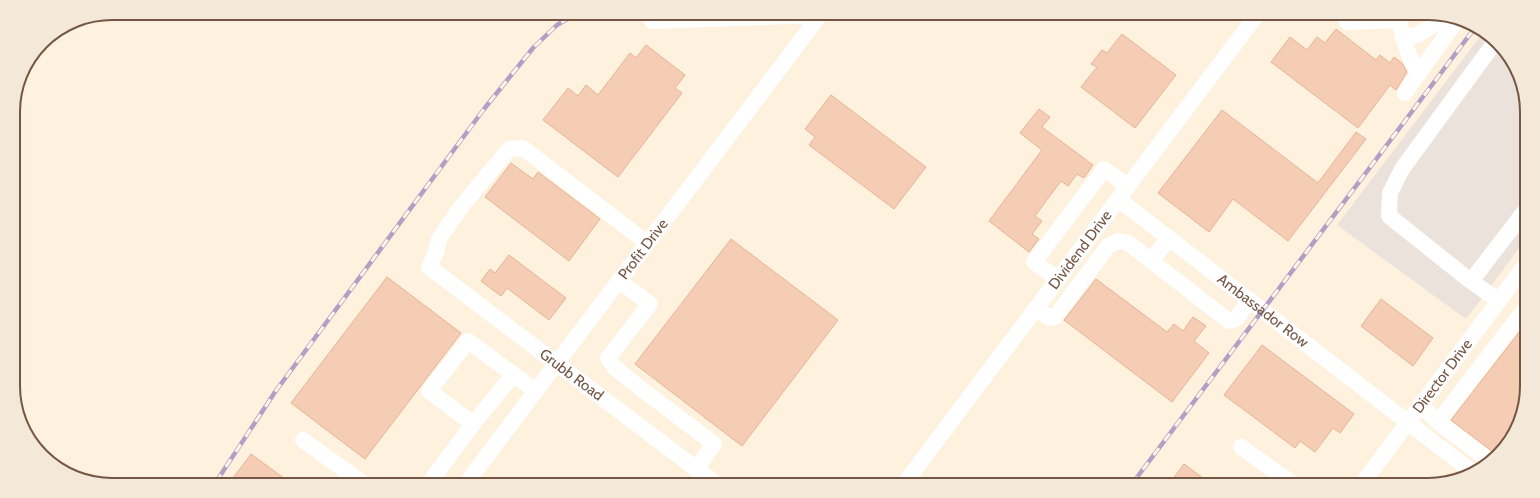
<svg xmlns="http://www.w3.org/2000/svg" width="1540" height="498" font-family="Cabin,sans-serif">
	<style>
		.industrial { fill: #ebe2db }
		.building { fill: #f5cdb4; stroke: #e8b394 }
		.lines { fill: none; stroke-linecap: round; stroke-linejoin: round }
		.minor { stroke: #fff; stroke-width: 16 }
		.rail-casing { stroke: #b39ec6; stroke-width: 4.5 }
		.rail { stroke: #fff5e6; stroke-width: 3; stroke-dasharray: 9; stroke-linecap: butt }
		.labels { text-anchor: middle; stroke-width: 3.5; stroke-linejoin: round; paint-order: stroke }
		.street-label { font-size: 15px; fill: #755645; stroke: #fff5e6 }
		.rim { fill: none; stroke: #755645; stroke-width: 2 }
	</style>
	<rect width="100%" height="100%" fill="#fef1de"/>
	<polygon class="industrial" points="1482,34 1502,46 1525,93 1524,242 1466,319 1337,225"/>
	<g class="building">
		<polygon points="1336,29 1376,60 1380,55 1390,63 1394,57 1402,63 1407,72 1396,90 1390,85 1358,128 1271,62 1290,37 1307,50 1317,37 1325,43"/>
		<polygon points="1122,34 1176,75 1135,128 1081,87 1097,67 1091,64 1102,50 1107,53"/>
		<polygon points="646,45 685,75 675,88 682,93 618,177 543,120 568,88 578,96 586,85 598,95 630,53 636,58"/>
		<polygon points="831,95 926,167 894,209 809,145 815,137 805,129"/>
		<polygon points="1039,109 1050,117 1042,127 1093,165 1084,178 1077,174 1068,186 1061,181 1035,216 1042,221 1032,234 1039,239 1029,252 989,221 1042,150 1020,133"/>
		<polygon points="1222,110 1318,183 1356,132 1366,139 1288,241 1233,199 1209,232 1158,193"/>
		<polygon points="511,163 533,179 538,172 600,219 569,261 485,197"/>
		<polygon points="731,239 838,320 742,446 635,364"/>
		<polygon points="509,255 566,298 549,320 507,288 501,296 481,281 490,269 495,273"/>
		<polygon points="387,277 461,333 365,459 291,403"/>
		<polygon points="1096,279 1167,332 1174,324 1183,331 1193,317 1206,326 1194,341 1209,353 1172,402 1064,320"/>
		<polygon points="1381,299 1433,338 1413,366 1361,326"/>
		<polygon points="1524,326 1524,412 1511,441 1497,455 1451,420"/>
		<polygon points="1262,345 1354,414 1340,433 1333,428 1315,452 1300,441 1295,448 1224,395"/>
		<polygon points="251,454 289,482 230,482"/>
		<polygon points="1184,464 1211,484 1169,484"/>
	</g>
	<g class="lines">
		<g class="minor">
			<polyline points="1397,16 1410,58 1418,74 1405,93"/>
			<polyline points="652,21 818,15"/>
			<polyline points="1347,22 1398,20"/>
			<polyline points="1402,37 1417,35 1443,19 1454,20 1454,24 1418,74"/>
			<polyline points="1495,42 1402,169 1390,193 1389,216 1468,279 1499,301"/>
			<path id="s1" d="M1118,199l353,272"/>
			<path id="s2" d="M647,243l-124,-95 -14,1 -48,58 -22,32 -3,14 -7,14 286,216"/>
			<polyline points="1151,261 1169,238"/>
			<polyline points="1058,279 1034,262 1104,169 1128,186"/>
			<polyline points="619,281 650,304 608,358 614,367 635,384 714,444 696,469"/>
			<polyline points="1471,281 1525,211"/>
			<polyline points="1036,308 1050,318 1055,317 1108,246 1118,241 1128,243 1229,321 1236,319 1250,300"/>
			<polyline points="1420,405 1438,422 1491,462"/>
			<polyline points="1438,422 1524,310"/>
			<polyline points="473,424 513,375"/>
			<polyline points="303,440 361,482"/>
			<polyline points="1241,447 1293,484"/>
			<polyline points="430,482 473,424 429,391 468,341 536,391"/>
			<path id="s3" d="M467,482l353,-467"/>
			<path id="s4" d="M904,484l352,-468"/>
			<path id="s5" d="M1361,485l163,-218"/>
		</g>
		<g class="rail-casing">
			<g id="rail">
				<polyline points="216,482 275,392 484,109 533,48 557,25 576,14"/>
				<polyline points="1132,484 1474,29"/>
			</g>
		</g>
		<use href="#rail" class="rail"/>
	</g>
	<g class="labels">
		<g class="street-label">
			<text dy="5" stroke="none"><textPath href="#s3" startOffset="292">Profit Drive</textPath></text>
			<text dy="5" stroke="none"><textPath href="#s4" startOffset="293">Dividend Drive</textPath></text>
			<text dy="5" stroke="none"><textPath href="#s1" startOffset="183">Ambassador Row</textPath></text>
			<text dy="5" stroke="none"><textPath href="#s2" startOffset="493">Grubb Road</textPath></text>
			<text dy="5" stroke="none"><textPath href="#s5" startOffset="136">Director Drive</textPath></text>
		</g>
	</g>
	<path d="M0 0H1540V498H0ZM112 20H1428A92 92 0 0 1 1520 112V386A92 92 0 0 1 1428 478H112A92 92 0 0 1 20 386V112A92 92 0 0 1 112 20Z" fill="#f4e8d9" fill-rule="evenodd"/>
	<path class="rim" d="M112 20H1428A92 92 0 0 1 1520 112V386A92 92 0 0 1 1428 478H112A92 92 0 0 1 20 386V112A92 92 0 0 1 112 20Z"/>
</svg>
